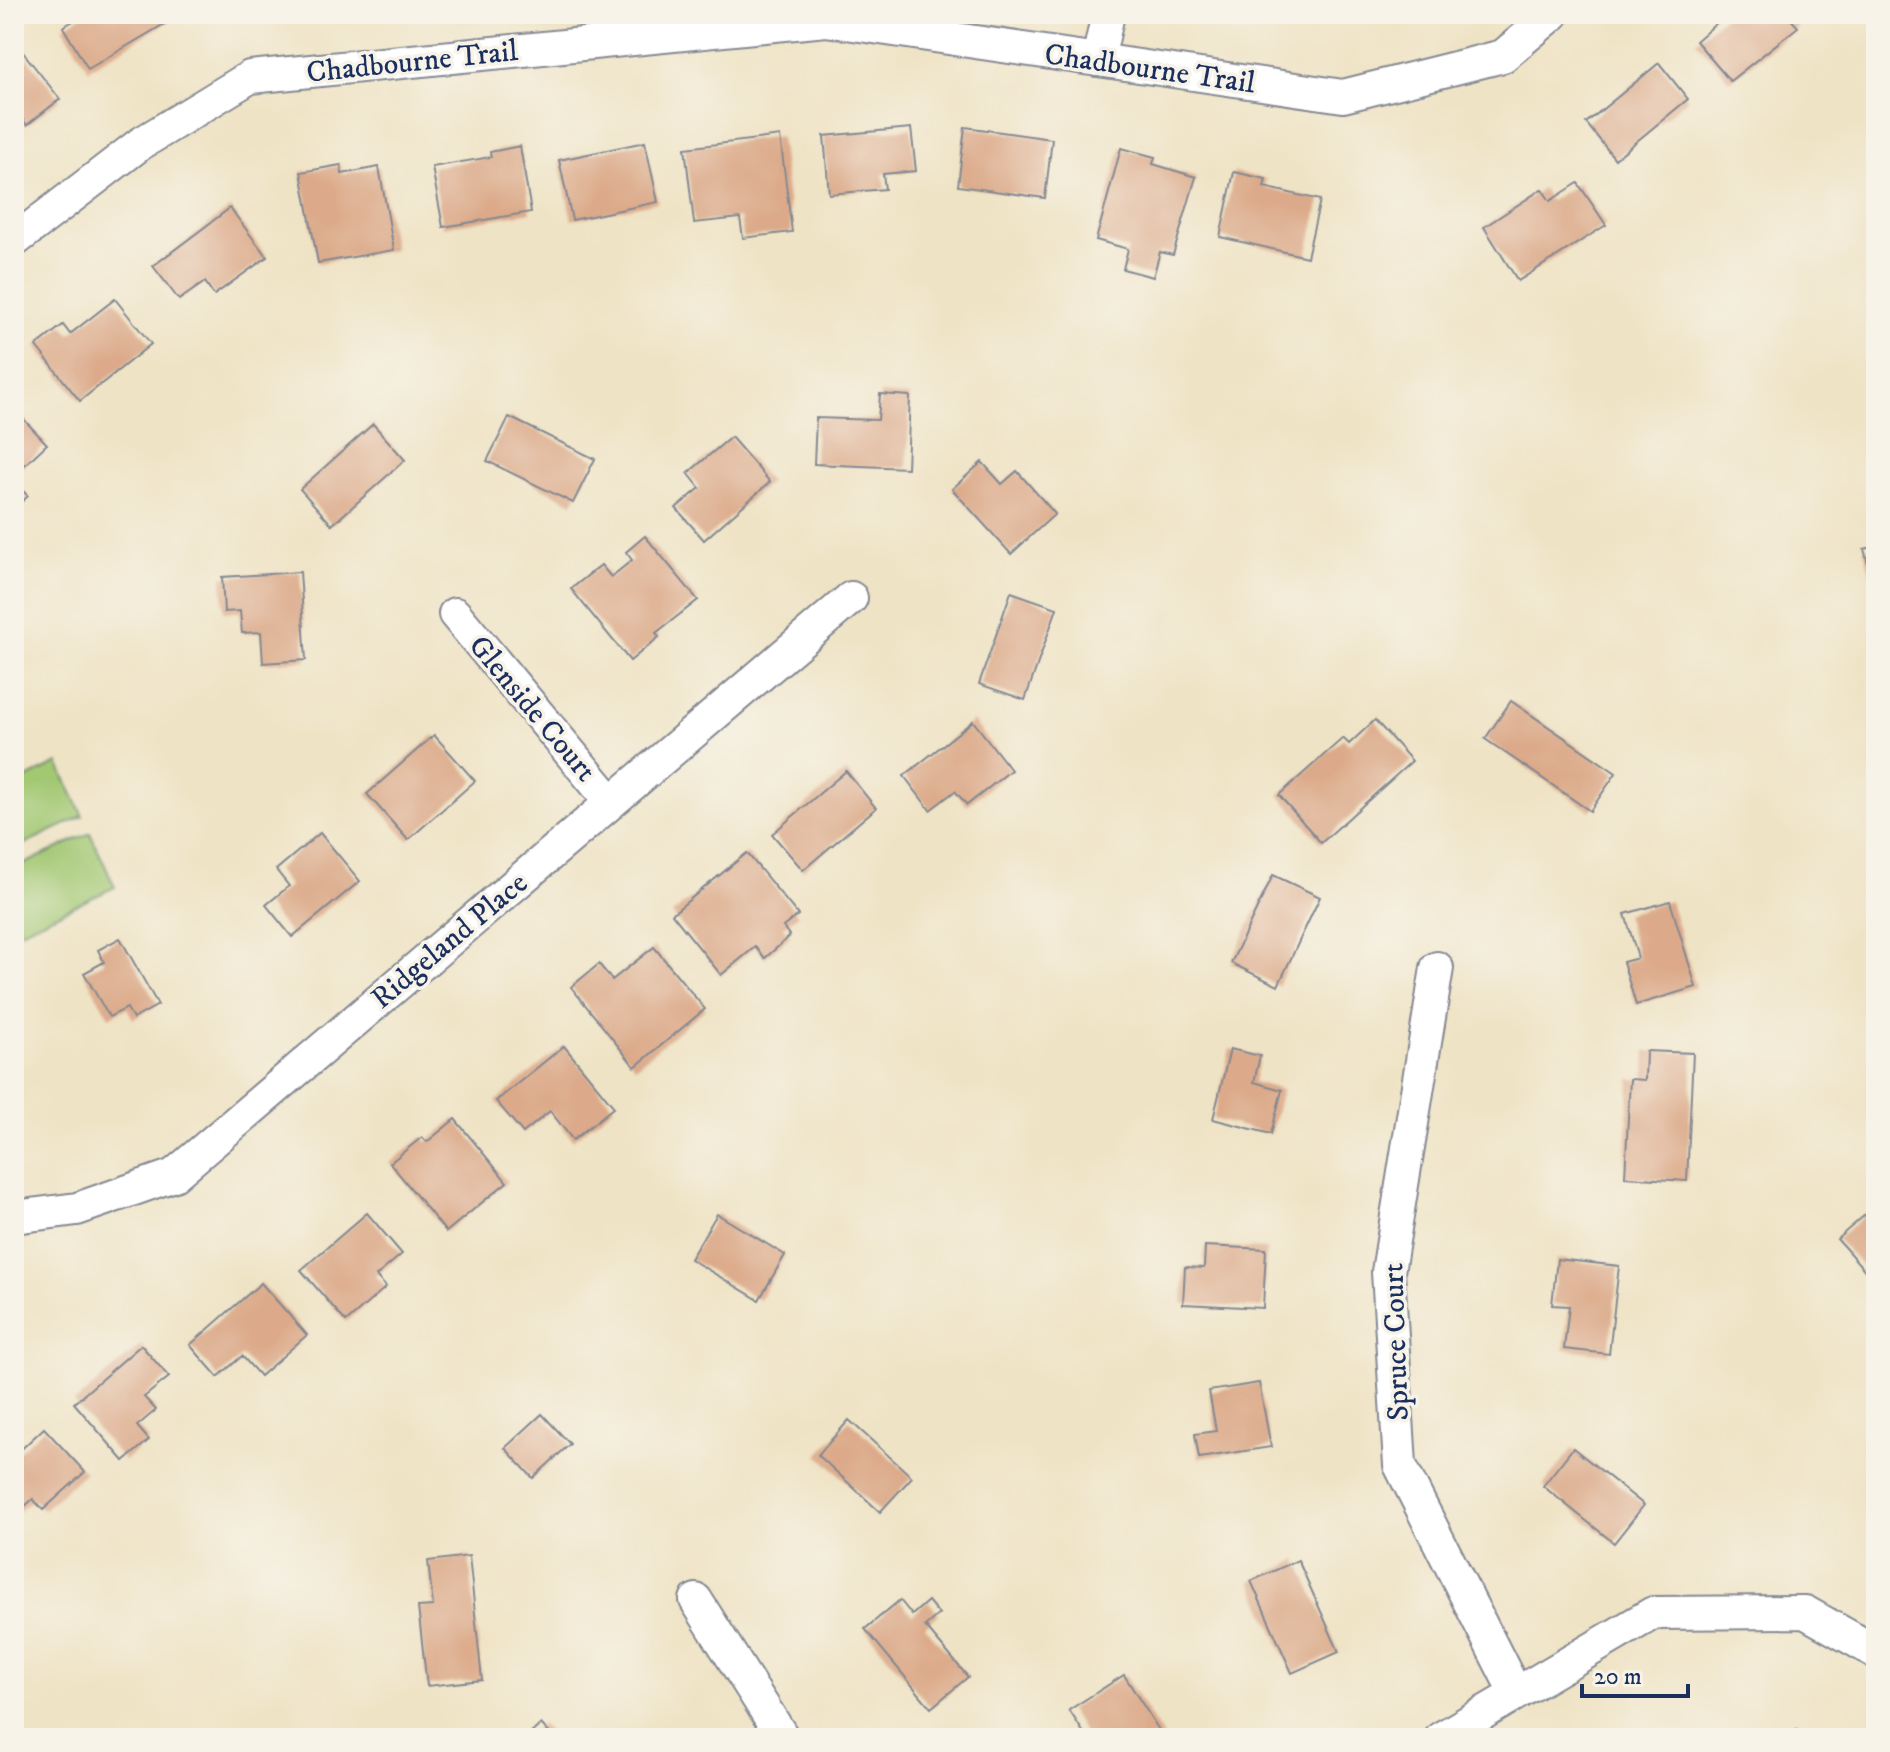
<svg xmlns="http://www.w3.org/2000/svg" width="1890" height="1752" font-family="'IM FELL DW Pica',serif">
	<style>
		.green { fill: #a2c872; stroke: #5e7c68; stroke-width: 2 }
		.building { fill: #dcaa8a }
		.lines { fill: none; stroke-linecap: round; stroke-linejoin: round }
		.minor-casing { stroke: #858992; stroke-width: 36 }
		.minor { stroke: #fff; stroke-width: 32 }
		.labels { text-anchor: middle; stroke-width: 7; stroke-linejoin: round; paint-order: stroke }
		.street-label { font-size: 30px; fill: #1b2f5e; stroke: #f7f3e8 }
	</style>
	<rect width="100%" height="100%" fill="#f7f3e8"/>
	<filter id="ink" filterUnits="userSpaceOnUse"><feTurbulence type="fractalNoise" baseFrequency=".0125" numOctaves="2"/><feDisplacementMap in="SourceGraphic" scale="16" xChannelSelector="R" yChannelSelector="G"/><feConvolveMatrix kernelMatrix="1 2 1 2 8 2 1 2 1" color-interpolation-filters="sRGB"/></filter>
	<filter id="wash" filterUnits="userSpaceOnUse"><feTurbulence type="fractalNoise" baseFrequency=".006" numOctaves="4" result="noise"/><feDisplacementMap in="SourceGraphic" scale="32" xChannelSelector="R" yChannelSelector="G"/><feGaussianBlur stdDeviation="1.8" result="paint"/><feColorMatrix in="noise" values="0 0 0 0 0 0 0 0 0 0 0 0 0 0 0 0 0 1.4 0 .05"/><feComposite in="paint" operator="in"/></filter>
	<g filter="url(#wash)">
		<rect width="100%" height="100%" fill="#efe3c5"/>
		<g class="green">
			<polygon points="58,763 83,816 14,849 14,784"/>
			<polygon points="90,833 115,887 14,934 14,869"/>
		</g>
		<g id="blocks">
			<g class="building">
				<polygon points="85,14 168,14 171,20 88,69 63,27"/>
				<polygon points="1727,14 1786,14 1798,27 1730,81 1696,41"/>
				<polygon points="14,41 60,99 27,125 23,120 14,127"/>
				<polygon points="1659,63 1688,99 1615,159 1586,123"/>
				<polygon points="965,127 1052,139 1045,198 958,186"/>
				<polygon points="911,128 916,171 883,174 885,189 829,194 824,136"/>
				<polygon points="780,136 792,232 743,238 740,218 694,223 685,148"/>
				<polygon points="645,142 658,202 572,220 559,160"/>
				<polygon points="520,146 531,212 443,227 432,167 491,157 490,152"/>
				<polygon points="1121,148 1155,157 1153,164 1196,177 1173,255 1160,252 1153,277 1123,269 1128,249 1096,240"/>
				<polygon points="341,165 342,174 379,167 394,250 318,263 301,172"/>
				<polygon points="1234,172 1266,179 1264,187 1320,200 1307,257 1220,237"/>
				<polygon points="1578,183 1606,225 1518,281 1484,227 1542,189 1550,201"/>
				<polygon points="230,208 267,257 214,295 205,282 179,300 153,266"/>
				<polygon points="115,299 151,344 80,401 36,346 63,325 70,334"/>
				<polygon points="880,394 910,396 907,468 814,464 816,418 878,420"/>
				<polygon points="14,409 47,444 14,475"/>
				<polygon points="509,417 595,459 573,503 487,461"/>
				<polygon points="373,424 405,460 332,525 300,489"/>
				<polygon points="731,437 770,482 704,540 676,508 700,488 688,473"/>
				<polygon points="982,462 1002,484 1017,471 1055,514 1011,554 952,489"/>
				<polygon points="14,482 28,496 14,509"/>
				<polygon points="645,536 698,600 656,633 659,637 630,661 571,589 601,565 611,577 632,560 626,552"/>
				<polygon points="1876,546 1876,590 1875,590 1864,549"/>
				<polygon points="300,572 306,660 263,663 261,632 242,633 240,611 224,612 222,577"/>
				<polygon points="1011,592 1057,608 1025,700 979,684"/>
				<polygon points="1511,701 1616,773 1590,811 1485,739"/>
				<polygon points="1375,720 1412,761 1321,843 1279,795 1343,738 1349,744"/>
				<polygon points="973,721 1011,770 967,805 955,791 930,810 904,776"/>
				<polygon points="434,735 475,781 408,840 367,794"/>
				<polygon points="846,771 876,808 803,870 772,834"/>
				<polygon points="320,833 360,881 292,937 266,905 289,886 276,870"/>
				<polygon points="747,853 798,915 783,927 790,936 765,958 755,947 721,975 672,914"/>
				<polygon points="1273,875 1320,897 1278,986 1231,963"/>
				<polygon points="1670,901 1696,987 1636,1005 1623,962 1638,958 1625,914"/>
				<polygon points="120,938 158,1005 133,1019 127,1008 109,1017 84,973 104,962 98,950"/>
				<polygon points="654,947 705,1009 635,1067 571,987 599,964 612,980"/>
				<polygon points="564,1046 614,1107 573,1140 550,1111 523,1133 496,1101"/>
				<polygon points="1230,1049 1260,1056 1254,1082 1282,1090 1271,1134 1213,1119"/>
				<polygon points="1646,1051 1693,1053 1687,1181 1625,1177 1630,1079 1645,1080"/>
				<polygon points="455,1119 507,1182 446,1232 390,1163 422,1137 427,1142"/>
				<polygon points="1873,1208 1876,1212 1876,1283 1837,1239"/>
				<polygon points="367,1213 402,1254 376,1276 386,1287 346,1322 301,1270"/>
				<polygon points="717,1214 785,1255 759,1300 690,1259"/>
				<polygon points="1205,1246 1266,1249 1263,1308 1183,1304 1185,1267 1204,1268"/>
				<polygon points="1557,1259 1619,1266 1609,1354 1564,1349 1569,1306 1552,1305"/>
				<polygon points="261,1283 307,1335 260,1376 242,1356 218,1377 190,1345"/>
				<polygon points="141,1345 169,1377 144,1397 156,1410 137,1426 149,1440 124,1461 74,1403"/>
				<polygon points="1259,1383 1271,1447 1199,1458 1195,1434 1216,1431 1209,1391"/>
				<polygon points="542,1414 570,1444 533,1478 505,1448"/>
				<polygon points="849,1420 912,1477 880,1512 818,1455"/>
				<polygon points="44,1428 85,1472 43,1510 33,1499 14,1516 14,1456"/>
				<polygon points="1573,1448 1644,1505 1614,1543 1543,1486"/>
				<polygon points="469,1556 482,1680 427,1686 418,1607 433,1606 428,1561"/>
				<polygon points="1298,1560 1339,1652 1292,1673 1251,1581"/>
				<polygon points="900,1600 912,1615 928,1601 939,1614 925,1626 968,1677 931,1708 865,1629"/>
				<polygon points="1124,1675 1164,1738 1087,1738 1069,1710"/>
				<polygon points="541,1724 554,1738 526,1738"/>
				<polygon points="1797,1730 1806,1738 1790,1738"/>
			</g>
		</g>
	</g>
	<g filter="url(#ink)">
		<use href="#blocks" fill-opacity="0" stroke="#858992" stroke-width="2"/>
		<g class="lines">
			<g class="minor-casing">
				<g id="minor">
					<polyline points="1098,60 1108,14"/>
					<polyline points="14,241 140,144 250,77 826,20 1343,96 1503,56 1553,14"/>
					<polyline points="455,614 611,802"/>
					<polyline points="1437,968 1388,1272 1400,1465 1515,1692"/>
					<polyline points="14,1217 77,1209 174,1175 851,598"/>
					<polyline points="696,1600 783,1738"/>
					<polyline points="1441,1738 1653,1613 1805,1612 1876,1652"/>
				</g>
			</g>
			<use href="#minor" class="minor"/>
		</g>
	</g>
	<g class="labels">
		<g class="street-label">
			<text transform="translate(412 61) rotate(-6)" y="10">Chadbourne Trail</text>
			<text transform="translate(1150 68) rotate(8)" y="10">Chadbourne Trail</text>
			<text transform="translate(533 708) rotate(50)" y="10">Glenside Court</text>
			<text transform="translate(449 940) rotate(-40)" y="10">Ridgeland Place</text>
			<text transform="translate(1395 1342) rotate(-92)" y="10">Spruce Court</text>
		</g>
	</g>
	<rect width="1890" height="1752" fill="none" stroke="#f7f3e8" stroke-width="48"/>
	<path d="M1582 1684v12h106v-12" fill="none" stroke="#1b2f5e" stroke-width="4"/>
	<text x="1594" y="1684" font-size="24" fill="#1b2f5e" stroke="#f7f3e8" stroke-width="6" paint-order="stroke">20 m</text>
</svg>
